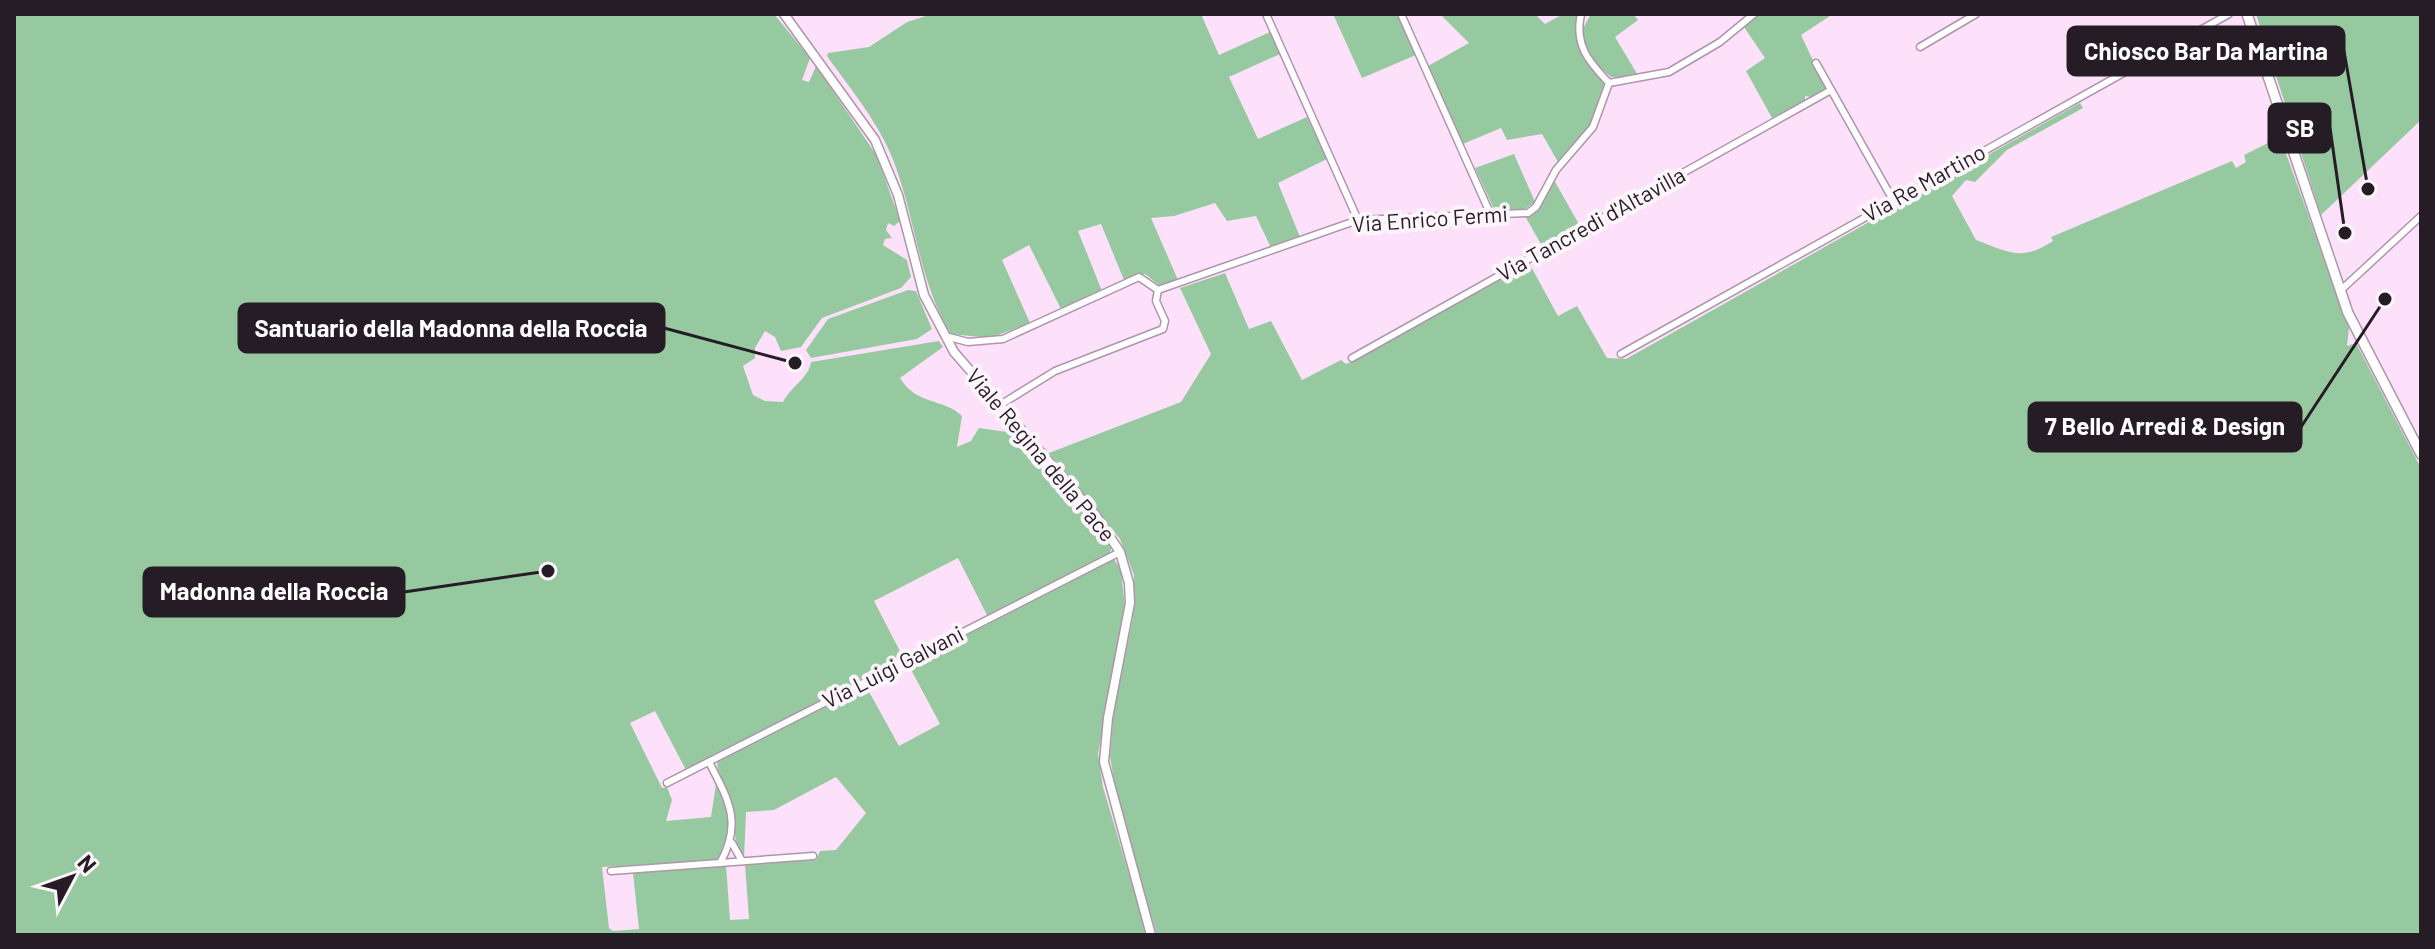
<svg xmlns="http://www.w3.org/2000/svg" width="2435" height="949" font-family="Barlow,sans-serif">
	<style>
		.green { fill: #97c9a0 }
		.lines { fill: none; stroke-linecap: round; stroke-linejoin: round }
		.minor-casing { stroke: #af94ac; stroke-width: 9 }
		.tertiary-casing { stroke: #af94ac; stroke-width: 11 }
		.secondary-casing { stroke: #af94ac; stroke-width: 12 }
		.minor { stroke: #fff; stroke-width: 6 }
		.tertiary { stroke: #fff; stroke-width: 8 }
		.secondary { stroke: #fff; stroke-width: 9 }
		.labels { text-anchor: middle; stroke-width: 8; stroke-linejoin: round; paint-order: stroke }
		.street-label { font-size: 22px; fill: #261c25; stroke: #fcf6fb }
		.leader { fill: none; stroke: #261c25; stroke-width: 3 }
		.callout-dot { fill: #261c25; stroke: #fcf6fb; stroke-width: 3 }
		.callout { fill: #261c25; stroke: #261c25; stroke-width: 3 }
		.callout-label { font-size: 24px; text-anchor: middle; font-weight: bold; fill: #fff }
	</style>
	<rect width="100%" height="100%" fill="#fde1fa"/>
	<g class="green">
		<path d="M14,14h760l36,44 -8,22 7,2 7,-16 61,90 23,65 -6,5 -6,-3 -2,7 6,8 -7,1 -2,6 24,15 4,17 -10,11 -79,30 -21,29 -20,4 -6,-14 -10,-6 -10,17v10l-12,8 10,29 12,6 18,1c8,-16 25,-23 28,-40l128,-21 4,6 -43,31c17,28 44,20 62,38l-5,31 14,-6 8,-13 35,5 98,113 -2,7 -123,62 -29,-57 -84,43 29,56 -217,113 -31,-59 -25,12 32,65 5,-1 5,13 -6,21 45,-4 5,-33c16,27 18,49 2,76l-116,7 7,61 4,3 26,-2 -6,-56 93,-8 4,55 19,-1 -4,-54 71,-5 4,-9 16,-1 30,-37 -30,-36 -62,33 -28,2 -2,46c-13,-15 -7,-32 -11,-50 -4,-18 -19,-31 -15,-49l144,-73 5,2 32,58 41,-22 -32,-60 206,-105 7,11 4,38 -27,146 5,33 44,148h-1133z"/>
		<path d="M932,14h269l18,41 51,-23 10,22 -51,23 29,62 49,-22 20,42 -49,24 22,54 -29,11 -15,-32 -29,5 -12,-18 -41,13 -23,2 27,62 -19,5 -14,-11 -21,6 -23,-56 -23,7 24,60 -41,18 -32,-64 -27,15 28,63 -40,15 -39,-4c-32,-52 -35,-112 -56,-169 -14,-40 -44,-75 -68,-109l1,-3 41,-6 38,-25z"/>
		<polygon points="1333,14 1397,14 1416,55 1362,78"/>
		<polygon points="1440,14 1535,14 1545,24 1563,14 1577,14 1583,58 1604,84 1591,126 1558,162 1542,134 1507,140 1501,128 1463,144 1428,66 1469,43"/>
		<polygon points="1591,14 1633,14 1638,20 1615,37 1639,77 1611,77 1589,58 1582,30"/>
		<polygon points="1760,14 1833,14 1801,35 1826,88 1811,97 1805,96 1805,100 1772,118 1746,71 1765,58 1744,27"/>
		<polygon points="2256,14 2421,14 2421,120 2321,215"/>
		<path d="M2080,103l3,5 -76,42 -32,32 -9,-2 -14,16 24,44c33,12 45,22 77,1l-2,-4 181,-76 4,7 10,-6 -2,-7 36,-18 69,191 -2,18 9,-3 65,125v467h-1264l-40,-135 -7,-44 4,-46 19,-93 1,-42 -14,-36 -71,-86 132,-51 30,-48 -31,-66 45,-15 24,56 22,-8 31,59 39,-20 5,4 12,-5 171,-96 29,53 19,-10 30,52 19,1z"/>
		<polygon points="1514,154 1535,202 1525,209 1494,209 1475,168"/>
		<polygon points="1554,180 1580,226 1542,246 1525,216 1538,210"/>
		<polygon points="908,290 916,291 932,329 917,339 811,358 806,350 828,319"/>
	</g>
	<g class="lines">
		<g class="minor-casing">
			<g id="minor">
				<polyline points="1266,14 1358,220"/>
				<polyline points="1401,14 1490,213"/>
				<path d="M1581,14c-7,31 8,48 28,69"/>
				<polyline points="1920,47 1976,14"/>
				<polyline points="1816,63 1893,200"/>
				<polyline points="1158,290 1358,220 1528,213 1536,207 1556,170 1593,127 1609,83 1669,72 1720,42 1754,14"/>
				<polyline points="2340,291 2421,216"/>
				<polyline points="945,336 968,342 1003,339 1139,277 1158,290"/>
				<polyline points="1621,354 2229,14"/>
				<polyline points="1352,358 1831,90"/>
				<polyline points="1000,405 1055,371 1163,329 1165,321 1156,301 1158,290"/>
				<path d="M709,762c19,37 34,61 11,101"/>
				<polyline points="667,783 1120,552"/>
				<polyline points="732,843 742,861"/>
				<polyline points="611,871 813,856"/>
			</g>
		</g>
		<g class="tertiary-casing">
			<polyline id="tertiary" points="784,14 875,140 898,195 924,295 954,352 1096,516 1120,552 1129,583 1130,603 1108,718 1104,762 1151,935"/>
		</g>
		<g class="secondary-casing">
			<polyline id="secondary" points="2247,14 2348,313 2421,454"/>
		</g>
		<use href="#minor" class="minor"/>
		<use href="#tertiary" class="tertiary"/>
		<use href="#secondary" class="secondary"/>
	</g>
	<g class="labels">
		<g class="street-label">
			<text transform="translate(1924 183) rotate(-29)" y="8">Via Re Martino</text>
			<text transform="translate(1430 219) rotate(-4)" y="8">Via Enrico Fermi</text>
			<text transform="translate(1591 224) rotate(-29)" y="8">Via Tancredi d'Altavilla</text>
			<text transform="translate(1041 455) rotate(50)" y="8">Viale Regina della Pace</text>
			<text transform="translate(893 667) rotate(-27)" y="8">Via Luigi Galvani</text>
		</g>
	</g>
	<path class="leader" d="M2368 189L2344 51M2345 233L2330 128M795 363L664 328M2385 299L2301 427M548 571L404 592"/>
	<g class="callout-dot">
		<circle cx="2368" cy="189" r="8"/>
		<circle cx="2345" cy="233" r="8"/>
		<circle cx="795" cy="363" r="8"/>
		<circle cx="2385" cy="299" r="8"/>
		<circle cx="548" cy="571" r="8"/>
	</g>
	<g class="callout">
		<rect x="2068" y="27" width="276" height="48" rx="8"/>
		<rect x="2269" y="104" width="61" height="48" rx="8"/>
		<rect x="239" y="304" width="425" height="48" rx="8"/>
		<rect x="2029" y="403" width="272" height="48" rx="8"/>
		<rect x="144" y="568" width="260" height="48" rx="8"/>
	</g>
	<g class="callout-label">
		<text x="2206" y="60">Chiosco Bar Da Martina</text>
		<text x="2300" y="137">SB</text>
		<text x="451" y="337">Santuario della Madonna della Roccia</text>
		<text x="2165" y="435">7 Bello Arredi &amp; Design</text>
		<text x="274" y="600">Madonna della Roccia</text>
	</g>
	<rect width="2435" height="949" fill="none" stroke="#261c25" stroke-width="32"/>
	<g transform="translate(72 877) rotate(49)" stroke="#fcf6fb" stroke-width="6" paint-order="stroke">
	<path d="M0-6L14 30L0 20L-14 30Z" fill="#261c25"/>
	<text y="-12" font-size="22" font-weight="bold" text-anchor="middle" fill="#261c25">N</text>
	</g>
</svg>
